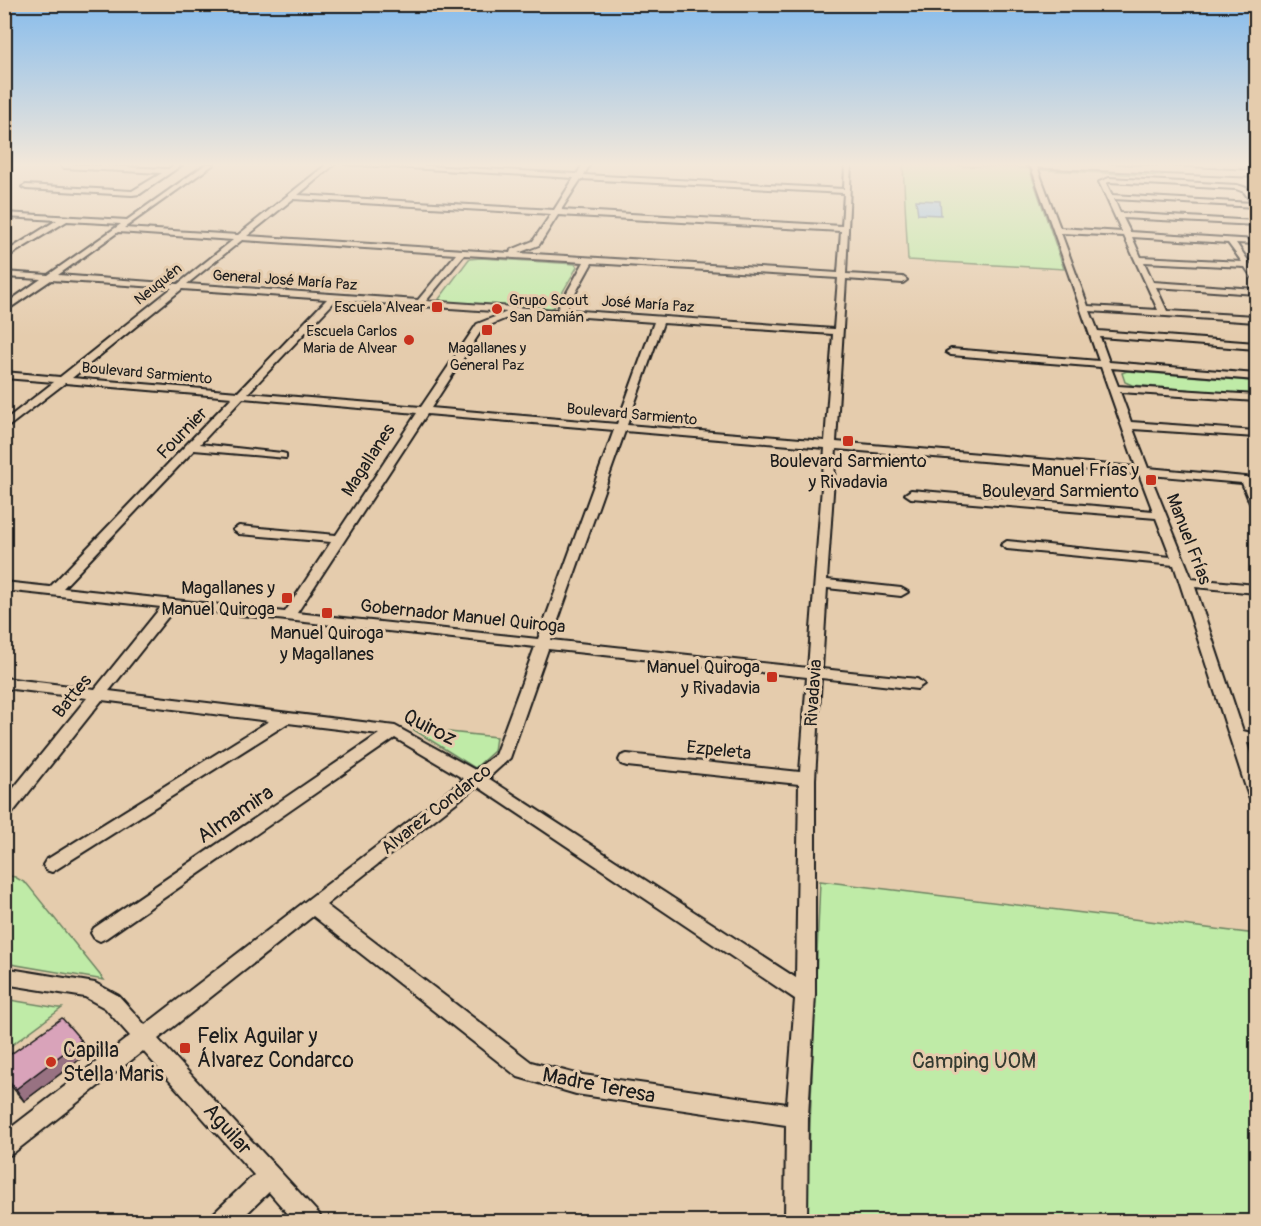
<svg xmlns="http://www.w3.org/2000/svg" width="1261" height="1226" font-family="Pangolin,sans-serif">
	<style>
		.green { fill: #bfeba7; stroke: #6e8462; stroke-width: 1.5 }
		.water { fill: #95c7f1; stroke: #65839c; stroke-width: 1.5 }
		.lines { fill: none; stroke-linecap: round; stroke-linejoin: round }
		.minor-casing { stroke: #1c1c1c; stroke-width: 4 }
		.major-casing { stroke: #1c1c1c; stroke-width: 4 }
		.minor { fill: #e5ccad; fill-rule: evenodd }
		.major { fill: #e5ccad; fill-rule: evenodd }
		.wall { fill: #bb8ca0; stroke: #1c1c1c; stroke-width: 1.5 }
		.shaded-wall { fill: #987282; stroke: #1c1c1c; stroke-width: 1.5 }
		.building { fill: #d9a3ba; stroke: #1c1c1c; stroke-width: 1.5 }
		.poi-dot { fill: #c8321e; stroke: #e5ccad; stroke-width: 2 }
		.labels { text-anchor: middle; stroke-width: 6; stroke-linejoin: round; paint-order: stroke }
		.far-street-label { font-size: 15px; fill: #1c1c1c; stroke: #e5ccad }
		.far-poi-label { font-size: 15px; fill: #1c1c1c; stroke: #e5ccad; text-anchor: end }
		.street-label { font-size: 18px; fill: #1c1c1c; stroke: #e5ccad }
		.poi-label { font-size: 18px; fill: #1c1c1c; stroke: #e5ccad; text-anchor: end }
		.near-street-label { font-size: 21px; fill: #1c1c1c; stroke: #e5ccad }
		.near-poi-label { font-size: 21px; fill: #1c1c1c; stroke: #e5ccad; text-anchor: start }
		.near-park-label { font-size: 21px; fill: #343b31; stroke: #e5ccad }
	</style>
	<rect width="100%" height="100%" fill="#e5ccad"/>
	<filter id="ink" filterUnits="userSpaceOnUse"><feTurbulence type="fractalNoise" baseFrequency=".0167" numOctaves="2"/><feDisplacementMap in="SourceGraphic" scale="12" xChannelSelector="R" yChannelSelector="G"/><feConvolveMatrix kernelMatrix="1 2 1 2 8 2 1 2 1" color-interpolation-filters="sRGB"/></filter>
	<g filter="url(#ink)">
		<g class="green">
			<polygon points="903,164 1029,168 1064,269 908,260"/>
			<polygon points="1040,167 1161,173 1163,176 1041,170"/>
			<polygon points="481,258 575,264 577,267 554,307 549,310 444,302 439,299 469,259"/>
			<polygon points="1127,371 1251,381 1256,383 1256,395 1132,385 1125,382 1122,373"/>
			<polygon points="411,728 496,737 494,751 475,768"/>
			<polygon points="5,875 15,877 27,884 104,980 5,963"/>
			<polygon points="820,881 1256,934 1256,1221 806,1222"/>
			<polygon points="4,999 58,1008 62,1008 5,1050"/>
		</g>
		<polygon class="water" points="916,200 940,201 941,215 918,214"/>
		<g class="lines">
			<g class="minor-casing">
				<g id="minor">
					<polygon points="63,164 168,169 175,164 183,164 140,194 132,195 26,189 22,187 26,185 132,191 162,173 64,168 61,166"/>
					<path d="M206,164h8l-90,64 114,7 89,-71h8l-37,31 256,15 20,-32 -230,-14h46l187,10 6,-10h7l-6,11 260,14 1,-25h6l-5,110 57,3 4,3 -4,3 -57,-4 -10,163 300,25 -35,-100 -150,-12 -5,-3 5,-3 148,12 -69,-197h6l24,64 62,4 -23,-50 10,-4 128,7c13,3 19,8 19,22l-142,-8 6,14 136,8v4l-133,-7 7,14 126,8v4l-20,-1 20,29v8l-3,-1 -8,-12 -101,-5 9,20 103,7v5l-100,-7 11,24 89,5v6l-166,-11 8,20 158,12v6l-156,-12 9,25 147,12v6l-145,-12 7,18 138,9v6l-136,-9 11,30 125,9v6l-123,-8 15,39 108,10v6h-2l2,7v16l-6,-4 -8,-20 -92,-8 42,104 64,6v8l-61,-6 48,144 13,3v10l-9,-1 9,28v29l-6,-2 -2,-4 -74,-229 -167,-16 -6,-4 6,-4 164,16 -15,-39 -245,-20 -6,-4 6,-4 242,21 -14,-37 -303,-25 -9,131 74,8 7,4 -7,4 -74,-8 -5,81 95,10 7,5 -7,5 -96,-11 -6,101v216l-7,121 -1,106h-22l1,-97 -210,-31 -58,-17 -205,-161 -155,123 161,175 3,8h-27l-26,-30 -31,30h-28l3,-8 41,-39 -111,-124 -131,103 -8,3v-24l126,-97 -25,-28 -20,-11 -81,-13v-16l91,15 24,13 26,29 319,-246 -69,-41 -289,200 -6,3 -6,-3 -3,-5 3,-5 285,-194 -91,-11 -236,149 -6,-2 -3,-5 3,-5 223,-139 -167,-21 -92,116 -6,2v-18l83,-102 -83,-10v-10l91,11 66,-82 -157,-17v-8l46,5 182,-190 -167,-14 -61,47v-9l50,-39 -50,-4v-6l56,5 112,-89 -121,-8 -47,32v-7l37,-26 -37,-2v-5l44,3 73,-51 -54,-3 -63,38v-6l53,-33 -51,-3 -2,-4 123,7zM581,179l263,14 -2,33 -281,-16zM1109,182l127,7 8,3 8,11 -140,-8 -6,-12zM293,199l258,15 -18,27 -22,9 -1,3 -263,-17zM558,215l283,16 -3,42 -320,-20 21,-8zM118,232l115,8 -55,44 -120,-9zM1061,233l63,3 34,74 -70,-4zM1132,237l96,6 14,19 -101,-5zM242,240l214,14 -38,46 -231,-16zM464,255l120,7 -27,48 -131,-9zM592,263l246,15 -4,51 -268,-19zM182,289l145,10 -89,93 -166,-14zM336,300l171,12 -30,12 -56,83 -173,-14zM515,312l139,10 -37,102 -186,-16 52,-80 31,-13zM663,323l170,11 -8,107 -198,-16zM243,398l174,15 -81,122 -97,-9 -6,4 6,4 92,8 -46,70 -222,-24 131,-138 92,8v-4l-4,-1 -82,-9zM427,414l187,16 -76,209 -241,-26zM625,431l200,17 -17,220 -257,-28zM175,608l360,39 -40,108 -20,15 -80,-44 -286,-35zM548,649l259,28 -7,95 -173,-18 -6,2 -2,4 2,4 6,2 172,18 -3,194 -308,-200 22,-20zM477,786l318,213 -8,105 -211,-30 -45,-12 -205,-157z"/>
				</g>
			</g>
			<g class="major-casing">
				<polygon id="major" points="1025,164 1097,164 1256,171 1256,177 1029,167"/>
			</g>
			<use href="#minor" class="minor"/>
			<use href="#major" class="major"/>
		</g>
		<polygon class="wall" points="81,1040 88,1053 24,1101 4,1078 4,1059"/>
		<polygon class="shaded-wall" points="81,1040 88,1053 24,1101 16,1089"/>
		<polygon class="building" points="62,1018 81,1040 16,1089 4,1075 4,1059"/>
	</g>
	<linearGradient id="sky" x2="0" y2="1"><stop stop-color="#87bcec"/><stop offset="0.49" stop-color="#f3e8da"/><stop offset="1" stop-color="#f3e8da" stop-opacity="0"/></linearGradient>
	<rect width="1261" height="336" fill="url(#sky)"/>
	<g class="poi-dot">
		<rect x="431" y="301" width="12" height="12" rx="3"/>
		<circle cx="497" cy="309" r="6"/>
		<rect x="481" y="324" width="12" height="12" rx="3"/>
		<circle cx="409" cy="340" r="6"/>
		<rect x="842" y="435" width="12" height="12" rx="3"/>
		<rect x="1145" y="474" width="12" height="12" rx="3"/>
		<rect x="281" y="592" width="12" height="12" rx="3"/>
		<rect x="321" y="607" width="12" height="12" rx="3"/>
		<rect x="766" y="671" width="12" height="12" rx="3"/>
		<rect x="179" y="1042" width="12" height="12" rx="3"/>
		<circle cx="51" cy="1062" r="6"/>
	</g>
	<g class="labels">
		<g class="far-street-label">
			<text transform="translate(285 280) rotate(4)" y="5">General José María Paz</text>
			<text transform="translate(158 284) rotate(-39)" y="5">Neuquén</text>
			<text transform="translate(648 304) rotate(4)" y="5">José María Paz</text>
			<text transform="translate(147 373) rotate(5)" y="5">Boulevard Sarmiento</text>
			<text transform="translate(632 414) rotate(5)" y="5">Boulevard Sarmiento</text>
		</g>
		<g class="far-poi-label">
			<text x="509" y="305" text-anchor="start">Grupo Scout<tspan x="509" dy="17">San Damián</tspan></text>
			<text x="425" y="312">Escuela Alvear</text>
			<text x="397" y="336">Escuela Carlos<tspan x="397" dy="17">Maria de Alvear</tspan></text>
			<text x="487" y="353" text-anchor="middle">Magallanes y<tspan x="487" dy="17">General Paz</tspan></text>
		</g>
		<g class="street-label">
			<text transform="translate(182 433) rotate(-46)" y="6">Fournier</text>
			<text transform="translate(368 460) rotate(-57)" y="6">Magallanes</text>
			<text transform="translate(1189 539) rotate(69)" y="6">Manuel Frías</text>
			<text transform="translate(463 616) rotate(6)" y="6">Gobernador Manuel Quiroga</text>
			<text transform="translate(813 693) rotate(-86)" y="6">Rivadavia</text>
			<text transform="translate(72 696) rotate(-51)" y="6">Battes</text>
			<text transform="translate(719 750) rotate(6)" y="6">Ezpeleta</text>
			<text transform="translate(436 809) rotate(-38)" y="6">Alvarez Condarco</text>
		</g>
		<g class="poi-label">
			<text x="848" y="467" text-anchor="middle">Boulevard Sarmiento<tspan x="848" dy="21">y Rivadavia</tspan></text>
			<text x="1139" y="476">Manuel Frías y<tspan x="1139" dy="21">Boulevard Sarmiento</tspan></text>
			<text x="275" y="594">Magallanes y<tspan x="275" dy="21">Manuel Quiroga</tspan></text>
			<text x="327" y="639" text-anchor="middle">Manuel Quiroga<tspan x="327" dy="21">y Magallanes</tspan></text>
			<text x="760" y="673">Manuel Quiroga<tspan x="760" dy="21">y Rivadavia</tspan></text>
		</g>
		<g class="near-street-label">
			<text transform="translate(430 727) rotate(27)" y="7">Quiroz</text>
			<text transform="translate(235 814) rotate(-34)" y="7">Almamira</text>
			<text transform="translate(599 1085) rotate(11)" y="7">Madre Teresa</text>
			<text transform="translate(228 1129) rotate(48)" y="7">Aguilar</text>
		</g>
		<g class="near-poi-label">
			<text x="197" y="1043">Felix Aguilar y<tspan x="197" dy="24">Álvarez Condarco</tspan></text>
			<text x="63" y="1057">Capilla<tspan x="63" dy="24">Stella Maris</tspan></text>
		</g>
		<g class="near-park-label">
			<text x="974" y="1068">Camping UOM</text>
		</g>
	</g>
	<rect width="1261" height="1226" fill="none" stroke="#e5ccad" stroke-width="24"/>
	<rect x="12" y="12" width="1237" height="1202" fill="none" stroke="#1c1c1c" stroke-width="2" filter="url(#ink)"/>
</svg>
